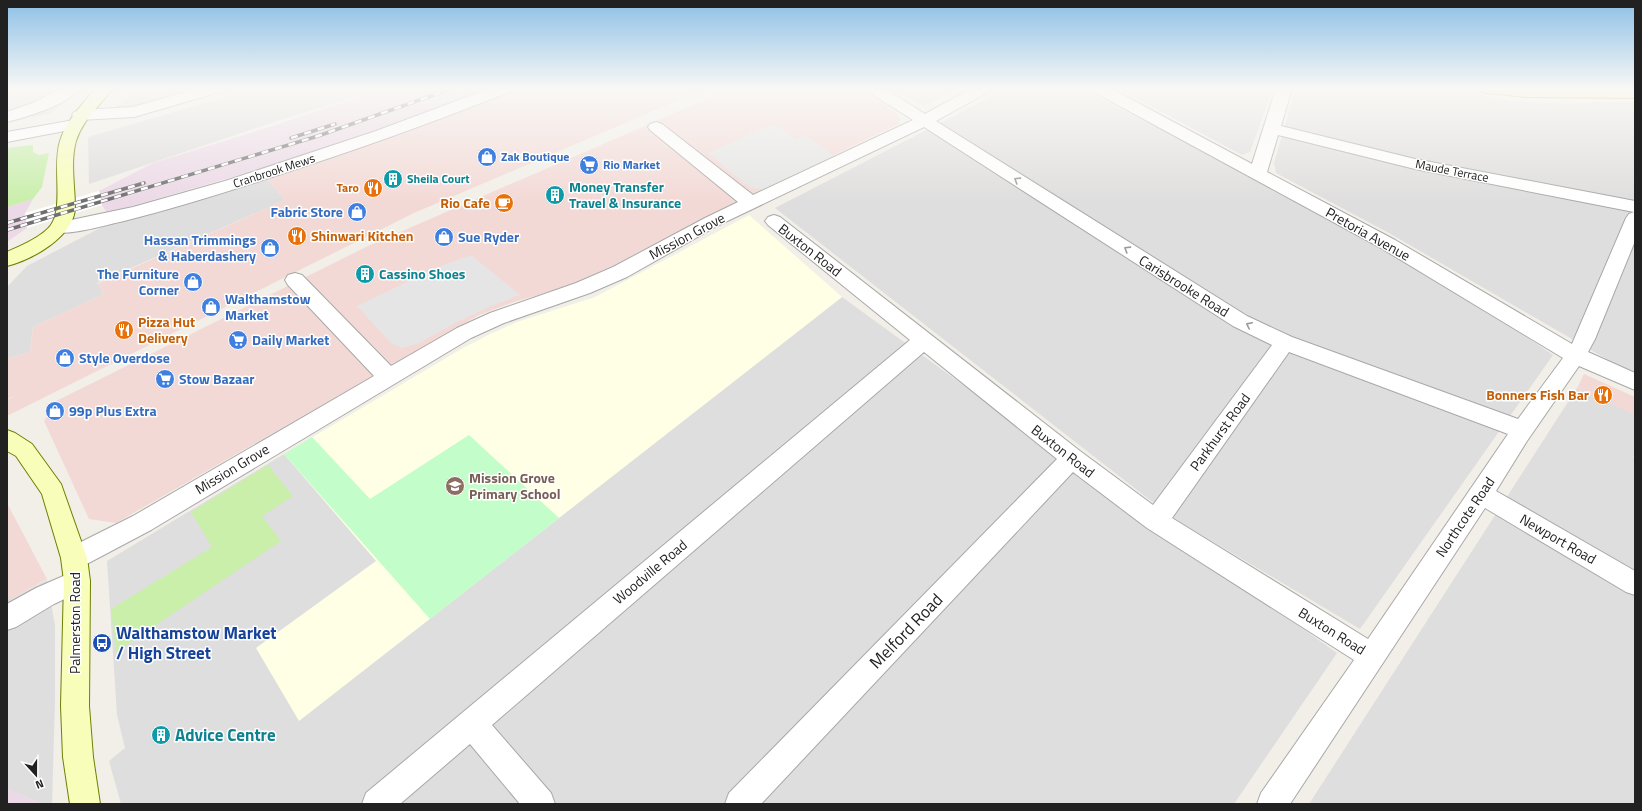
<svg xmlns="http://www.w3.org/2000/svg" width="1642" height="811" font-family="'Titillium Web',sans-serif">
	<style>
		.residential { fill: #dfdede }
		.commercial { fill: #f3d9d6 }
		.industrial { fill: #ecd9e7 }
		.education { fill: #feffe4 }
		.grass { fill: #c9efab }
		.park { fill: #c3fdca }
		.parking { fill: #e5e5e5 }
		.pier { fill: #fff }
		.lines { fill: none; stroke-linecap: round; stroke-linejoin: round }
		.street-casing { stroke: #a8a8a8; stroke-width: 2 }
		.secondary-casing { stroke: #6d8100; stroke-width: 2 }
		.primary-casing { stroke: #9f7100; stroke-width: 2 }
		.street { fill: #fff; fill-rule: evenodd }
		.secondary { fill: #f8feba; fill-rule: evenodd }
		.primary { fill: #ffdaa0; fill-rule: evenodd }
		.rail-casing { stroke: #6f6f6f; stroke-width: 3.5 }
		.rail { stroke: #fff; stroke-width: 2.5; stroke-dasharray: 7; stroke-linecap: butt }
		.oneway { stroke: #9b9b9b }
		.labels { text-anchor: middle; stroke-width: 3; stroke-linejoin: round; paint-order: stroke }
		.far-shop-label { font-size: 12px; font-weight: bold; fill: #366cbe; stroke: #fff; text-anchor: start }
		.far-street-label { font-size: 12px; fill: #212121; stroke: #fff }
		.far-culture-label { font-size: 12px; font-weight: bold; fill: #0d838f; stroke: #fff; text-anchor: start }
		.far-food-label { font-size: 12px; font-weight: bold; fill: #c56008; stroke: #fff; text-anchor: end }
		.culture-label { font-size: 14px; font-weight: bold; fill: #0d838f; stroke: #fff; text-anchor: start }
		.food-label { font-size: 14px; font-weight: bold; fill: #c56008; stroke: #fff; text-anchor: end }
		.shop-label { font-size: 14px; font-weight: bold; fill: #366cbe; stroke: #fff; text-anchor: start }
		.street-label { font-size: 14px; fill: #212121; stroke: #fff }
		.education-label { font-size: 14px; font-weight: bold; fill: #785e54; stroke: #fff; text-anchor: start }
		.near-street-label { font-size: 17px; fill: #212121; stroke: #fff }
		.near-transit-label { font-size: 17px; font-weight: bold; fill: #164399; stroke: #fff; text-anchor: start }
		.near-culture-label { font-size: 17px; font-weight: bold; fill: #0d838f; stroke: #fff; text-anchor: start }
	</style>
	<rect width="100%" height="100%" fill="#f2efe8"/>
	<g class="residential">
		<polygon points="7,88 83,88 51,113 7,123"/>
		<polygon points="142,88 204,88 123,111 116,107"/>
		<polygon points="256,88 384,88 280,120 89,184 88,137"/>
		<polygon points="893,88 959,88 924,106"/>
		<polygon points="1008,88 1079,88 1396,248 1553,355 1360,629 1173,518 775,208"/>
		<polygon points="1117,88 1273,88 1250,152 1242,155"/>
		<polygon points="1296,88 1452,88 1498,99 1545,103 1635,102 1635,372 1615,364 1389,233 1276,173 1274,163"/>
		<polygon points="266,178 285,200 97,283 104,294 33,327 30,352 7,359 7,287 27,266 102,227"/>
		<polygon points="842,297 1155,524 1337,653 1234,804 121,804 109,761 125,748 117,715 107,561 284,454 378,560 301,719"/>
		<polygon points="1577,388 1635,414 1635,453 1633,457 1635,458 1635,804 1309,804"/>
		<polygon points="47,580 55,626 55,700 52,804 42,804 7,789 7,584 13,598"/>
	</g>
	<g class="commercial">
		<polygon points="517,88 707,88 414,213 7,416 7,400 16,395 7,399 7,359 30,352 33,327 104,294 97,284 285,200 266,178 402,134"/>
		<polygon points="732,88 861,88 897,114 900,119 899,124 727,206 612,266 563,288 517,301 479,315 116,523 89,519 44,421 56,401 368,246"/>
		<polygon points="1584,374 1635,397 1635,415 1577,388"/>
		<polygon points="7,503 47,579 10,600 7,593"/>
	</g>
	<g class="industrial">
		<polygon points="386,88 497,88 341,146 107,213 102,205 99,191 153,163 263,129"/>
		<polygon points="33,199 25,213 27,228 7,242 7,207"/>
		<polygon points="7,789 42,804 7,804"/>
	</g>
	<polygon class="education" points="749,215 842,297 299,721 256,648 376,561 284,454 463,348 490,334 517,322 595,297"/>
	<g class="grass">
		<polygon points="33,145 33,152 39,155 49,153 42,187 33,199 7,207 7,148"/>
		<polygon points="268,465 293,496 262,516 281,541 116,652 111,609 212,547 191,512"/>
	</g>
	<polygon class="park" points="469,435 559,518 430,619 284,454 312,437 370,499"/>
	<g class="parking">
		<polygon points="773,124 796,139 805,135 834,156 763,189 756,189 748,186 708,153"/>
		<polygon points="471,255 520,295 491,306 457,322 419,343 402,348 391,343 357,306 436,268"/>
	</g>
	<polygon class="pier" points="99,191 102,205 27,228 25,213"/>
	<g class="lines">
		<g class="street-casing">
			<g id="street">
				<path d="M61,88h19c-12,17 -54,29 -73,34v-10l28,-10z"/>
				<polygon points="199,88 225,88 223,91 134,117 80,120 74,118 72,115 74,112 80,110 133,107"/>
				<path d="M491,88h23l-2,3c-78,31 -155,59 -234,84 -51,17 -102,33 -154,46 -18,4 -55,15 -72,11l-2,-4 2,-4 81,-17 92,-26 151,-50z"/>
				<path d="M865,88h19l41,26 47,-26h20l-2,3 -54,30 311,195 45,21 226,82 45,-61 -182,-110 -289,-157 -2,-3h20l142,76 24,-76h16l-11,38 134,33 220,42v40l-40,98 -7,13 47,21v17l-56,-24 -52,75 -31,50 139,80v24l-9,-3 -141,-84 -195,296h-33l4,-11 93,-133 -207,-132 -74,-56 -312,332h-36l4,-11 328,-334 -133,-107 -432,373 59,68 4,11h-35l-50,-60 -70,60h-38l4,-11 544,-453 -142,-115 -3,-4 3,-4 6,-2 6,2 300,234 73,54 119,-160 -39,-19 -309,-199 -207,99 -90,51 -37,16 -86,30 -33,15 -320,192 -68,36 -9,3 -9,-3 -4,-8 4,-8 68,-34 241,-140 -86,-91 -3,-5 3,-5 7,-2 7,2 89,91 66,-38 33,-15 86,-30 37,-16 92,-49 33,-16 -88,-72 -2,-3 2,-3 6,-2 6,2 91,71 160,-75 -46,-29zM1278,135l137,34 219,43 -5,2 -3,4 -54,126 -177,-104 -128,-68zM1289,352l219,82 -140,205 -196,-121z"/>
				<polygon points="74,120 80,122 82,125 80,128 7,142 7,132"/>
				<polygon points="77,570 86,573 90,581 86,589 54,604 16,627 7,630 7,604 36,588"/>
			</g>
		</g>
		<g class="secondary-casing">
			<g id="secondary">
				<path d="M96,88h17c-13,18 -30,31 -37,53 -6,21 -1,45 -1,67 -1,29 -44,52 -68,58v-14c13,-6 35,-15 44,-27 13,-19 1,-60 9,-84 7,-22 22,-36 36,-53z"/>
				<polygon points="7,430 15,433 32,444 61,484 87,558 90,581 89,706 93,757 100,804 70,804 63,757 61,706 64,581 61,558 42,494 16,456 7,451"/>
			</g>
		</g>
		<g class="primary-casing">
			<polygon id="primary" points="1478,88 1635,88 1635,98 1527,97 1486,93 1480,91"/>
		</g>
		<use href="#street" class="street"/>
		<use href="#secondary" class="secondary"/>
		<use href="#primary" class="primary"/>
		<g class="rail-casing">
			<g id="rail">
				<polyline points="291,138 335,124"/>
				<polyline points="7,223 144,183"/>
				<polyline points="7,230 318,136 453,88"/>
			</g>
		</g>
		<use href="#rail" class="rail"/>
	</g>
	<defs><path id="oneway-chevron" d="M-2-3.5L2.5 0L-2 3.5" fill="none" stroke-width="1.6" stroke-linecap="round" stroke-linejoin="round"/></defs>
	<g class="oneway">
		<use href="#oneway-chevron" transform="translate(1017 180) rotate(-148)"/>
		<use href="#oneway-chevron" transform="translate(1127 249) rotate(-148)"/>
		<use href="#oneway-chevron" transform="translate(1249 325) rotate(-154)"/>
	</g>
	<linearGradient id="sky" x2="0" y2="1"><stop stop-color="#8dc0e6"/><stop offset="0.44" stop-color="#f9f8f5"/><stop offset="1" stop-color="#f9f8f5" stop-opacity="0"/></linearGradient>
	<rect width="1642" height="202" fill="url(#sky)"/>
	<defs>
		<g id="shop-disc" transform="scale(1)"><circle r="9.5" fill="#3f7fe0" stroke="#fff"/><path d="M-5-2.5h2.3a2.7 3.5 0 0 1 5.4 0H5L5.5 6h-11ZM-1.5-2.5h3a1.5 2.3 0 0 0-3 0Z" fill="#fff"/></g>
		<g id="supermarket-disc" transform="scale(1)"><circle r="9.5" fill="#3f7fe0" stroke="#fff"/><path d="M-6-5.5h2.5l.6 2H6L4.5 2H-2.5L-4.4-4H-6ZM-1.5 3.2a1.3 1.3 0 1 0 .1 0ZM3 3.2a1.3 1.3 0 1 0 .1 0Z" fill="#fff"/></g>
		<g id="building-disc" transform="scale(1)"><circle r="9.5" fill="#0f9aa8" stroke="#fff"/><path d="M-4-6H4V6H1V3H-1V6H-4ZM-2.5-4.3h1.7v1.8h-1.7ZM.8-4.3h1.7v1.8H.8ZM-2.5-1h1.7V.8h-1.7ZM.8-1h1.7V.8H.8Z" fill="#fff"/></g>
		<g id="restaurant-disc" transform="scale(1)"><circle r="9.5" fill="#e8710a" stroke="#fff"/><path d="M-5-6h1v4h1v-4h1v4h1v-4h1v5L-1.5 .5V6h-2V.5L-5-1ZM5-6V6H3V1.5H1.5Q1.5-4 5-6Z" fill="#fff"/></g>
		<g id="cafe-disc" transform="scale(1)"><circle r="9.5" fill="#e8710a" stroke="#fff"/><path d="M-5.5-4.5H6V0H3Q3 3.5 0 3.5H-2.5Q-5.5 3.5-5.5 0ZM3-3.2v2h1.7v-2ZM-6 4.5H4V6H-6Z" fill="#fff"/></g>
		<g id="school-disc" transform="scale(1)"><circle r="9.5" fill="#8d6e63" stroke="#fff"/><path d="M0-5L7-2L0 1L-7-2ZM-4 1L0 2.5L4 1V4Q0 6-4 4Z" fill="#fff"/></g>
		<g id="bus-disc" transform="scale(1)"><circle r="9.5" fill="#1a4fb4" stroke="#fff"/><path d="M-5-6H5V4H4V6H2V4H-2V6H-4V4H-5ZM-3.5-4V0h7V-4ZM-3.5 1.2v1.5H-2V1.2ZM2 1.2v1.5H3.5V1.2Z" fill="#fff"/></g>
	</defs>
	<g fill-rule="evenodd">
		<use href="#shop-disc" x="487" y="157"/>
		<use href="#supermarket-disc" x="589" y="165"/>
		<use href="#building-disc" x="393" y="179"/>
		<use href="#restaurant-disc" x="373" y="188"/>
		<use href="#building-disc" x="555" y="195"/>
		<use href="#cafe-disc" x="504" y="203"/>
		<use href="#shop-disc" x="357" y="212"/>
		<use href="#restaurant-disc" x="297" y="236"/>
		<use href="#shop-disc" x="444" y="237"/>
		<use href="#shop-disc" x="270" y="248"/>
		<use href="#building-disc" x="365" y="274"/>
		<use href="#shop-disc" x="193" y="282"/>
		<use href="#shop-disc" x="211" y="307"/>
		<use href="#restaurant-disc" x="124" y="330"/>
		<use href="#supermarket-disc" x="238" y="340"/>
		<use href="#shop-disc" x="65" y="358"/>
		<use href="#supermarket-disc" x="165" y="379"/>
		<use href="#restaurant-disc" x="1603" y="395"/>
		<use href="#shop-disc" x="55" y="411"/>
		<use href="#school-disc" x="455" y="486"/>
		<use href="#bus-disc" x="102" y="643"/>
		<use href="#building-disc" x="161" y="735"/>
	</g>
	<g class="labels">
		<g class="far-shop-label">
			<text x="501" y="161">Zak Boutique</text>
			<text x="603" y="169">Rio Market</text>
		</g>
		<g class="far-street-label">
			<text transform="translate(274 171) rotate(-18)" y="4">Cranbrook Mews</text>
			<text transform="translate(1452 171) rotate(11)" y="4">Maude Terrace</text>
		</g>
		<g class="far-culture-label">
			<text x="407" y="183">Sheila Court</text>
		</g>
		<g class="far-food-label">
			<text x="359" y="192">Taro</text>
		</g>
		<g class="culture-label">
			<text x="569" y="192">Money Transfer<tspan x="569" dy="16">Travel &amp; Insurance</tspan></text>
			<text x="379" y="279">Cassino Shoes</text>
		</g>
		<g class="food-label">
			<text x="490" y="208">Rio Cafe</text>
			<text x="311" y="241" text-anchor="start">Shinwari Kitchen</text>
			<text x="138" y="327" text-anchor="start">Pizza Hut<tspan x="138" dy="16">Delivery</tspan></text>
			<text x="1589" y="400">Bonners Fish Bar</text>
		</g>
		<g class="shop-label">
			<text x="343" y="217" text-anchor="end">Fabric Store</text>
			<text x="458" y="242">Sue Ryder</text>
			<text x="256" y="245" text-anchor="end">Hassan Trimmings<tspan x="256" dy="16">&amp; Haberdashery</tspan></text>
			<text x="179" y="279" text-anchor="end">The Furniture<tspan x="179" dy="16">Corner</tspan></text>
			<text x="225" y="304">Walthamstow<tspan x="225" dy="16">Market</tspan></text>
			<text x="252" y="345">Daily Market</text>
			<text x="79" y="363">Style Overdose</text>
			<text x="179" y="384">Stow Bazaar</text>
			<text x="69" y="416">99p Plus Extra</text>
		</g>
		<g class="street-label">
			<text transform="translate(1368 234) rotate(29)" y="5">Pretoria Avenue</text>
			<text transform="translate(687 236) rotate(-28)" y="5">Mission Grove</text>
			<text transform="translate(810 250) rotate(38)" y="5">Buxton Road</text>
			<text transform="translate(1184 286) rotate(32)" y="5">Carisbrooke Road</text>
			<text transform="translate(1220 432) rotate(-54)" y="5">Parkhurst Road</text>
			<text transform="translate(1063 451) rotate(38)" y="5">Buxton Road</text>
			<text transform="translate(232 469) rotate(-31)" y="5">Mission Grove</text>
			<text transform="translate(1465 517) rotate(-56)" y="5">Northcote Road</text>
			<text transform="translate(1558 539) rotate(30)" y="5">Newport Road</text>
			<text transform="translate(650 572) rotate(-40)" y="5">Woodville Road</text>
			<text transform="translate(75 623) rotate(-90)" y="5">Palmerston Road</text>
			<text transform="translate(1332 631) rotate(32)" y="5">Buxton Road</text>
		</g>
		<g class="education-label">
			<text x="469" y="483">Mission Grove<tspan x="469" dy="16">Primary School</tspan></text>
		</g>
		<g class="near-street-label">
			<text transform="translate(906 631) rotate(-46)" y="6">Melford Road</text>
		</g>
		<g class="near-transit-label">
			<text x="116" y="639">Walthamstow Market<tspan x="116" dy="20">/ High Street</tspan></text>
		</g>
		<g class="near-culture-label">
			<text x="175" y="741">Advice Centre</text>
		</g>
	</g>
	<rect width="1642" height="811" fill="none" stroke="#212121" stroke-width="16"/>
	<g transform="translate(36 775) rotate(159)" stroke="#ffffff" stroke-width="3" paint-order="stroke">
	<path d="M0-3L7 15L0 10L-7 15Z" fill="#212121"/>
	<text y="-6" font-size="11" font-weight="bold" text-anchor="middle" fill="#212121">N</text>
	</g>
</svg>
